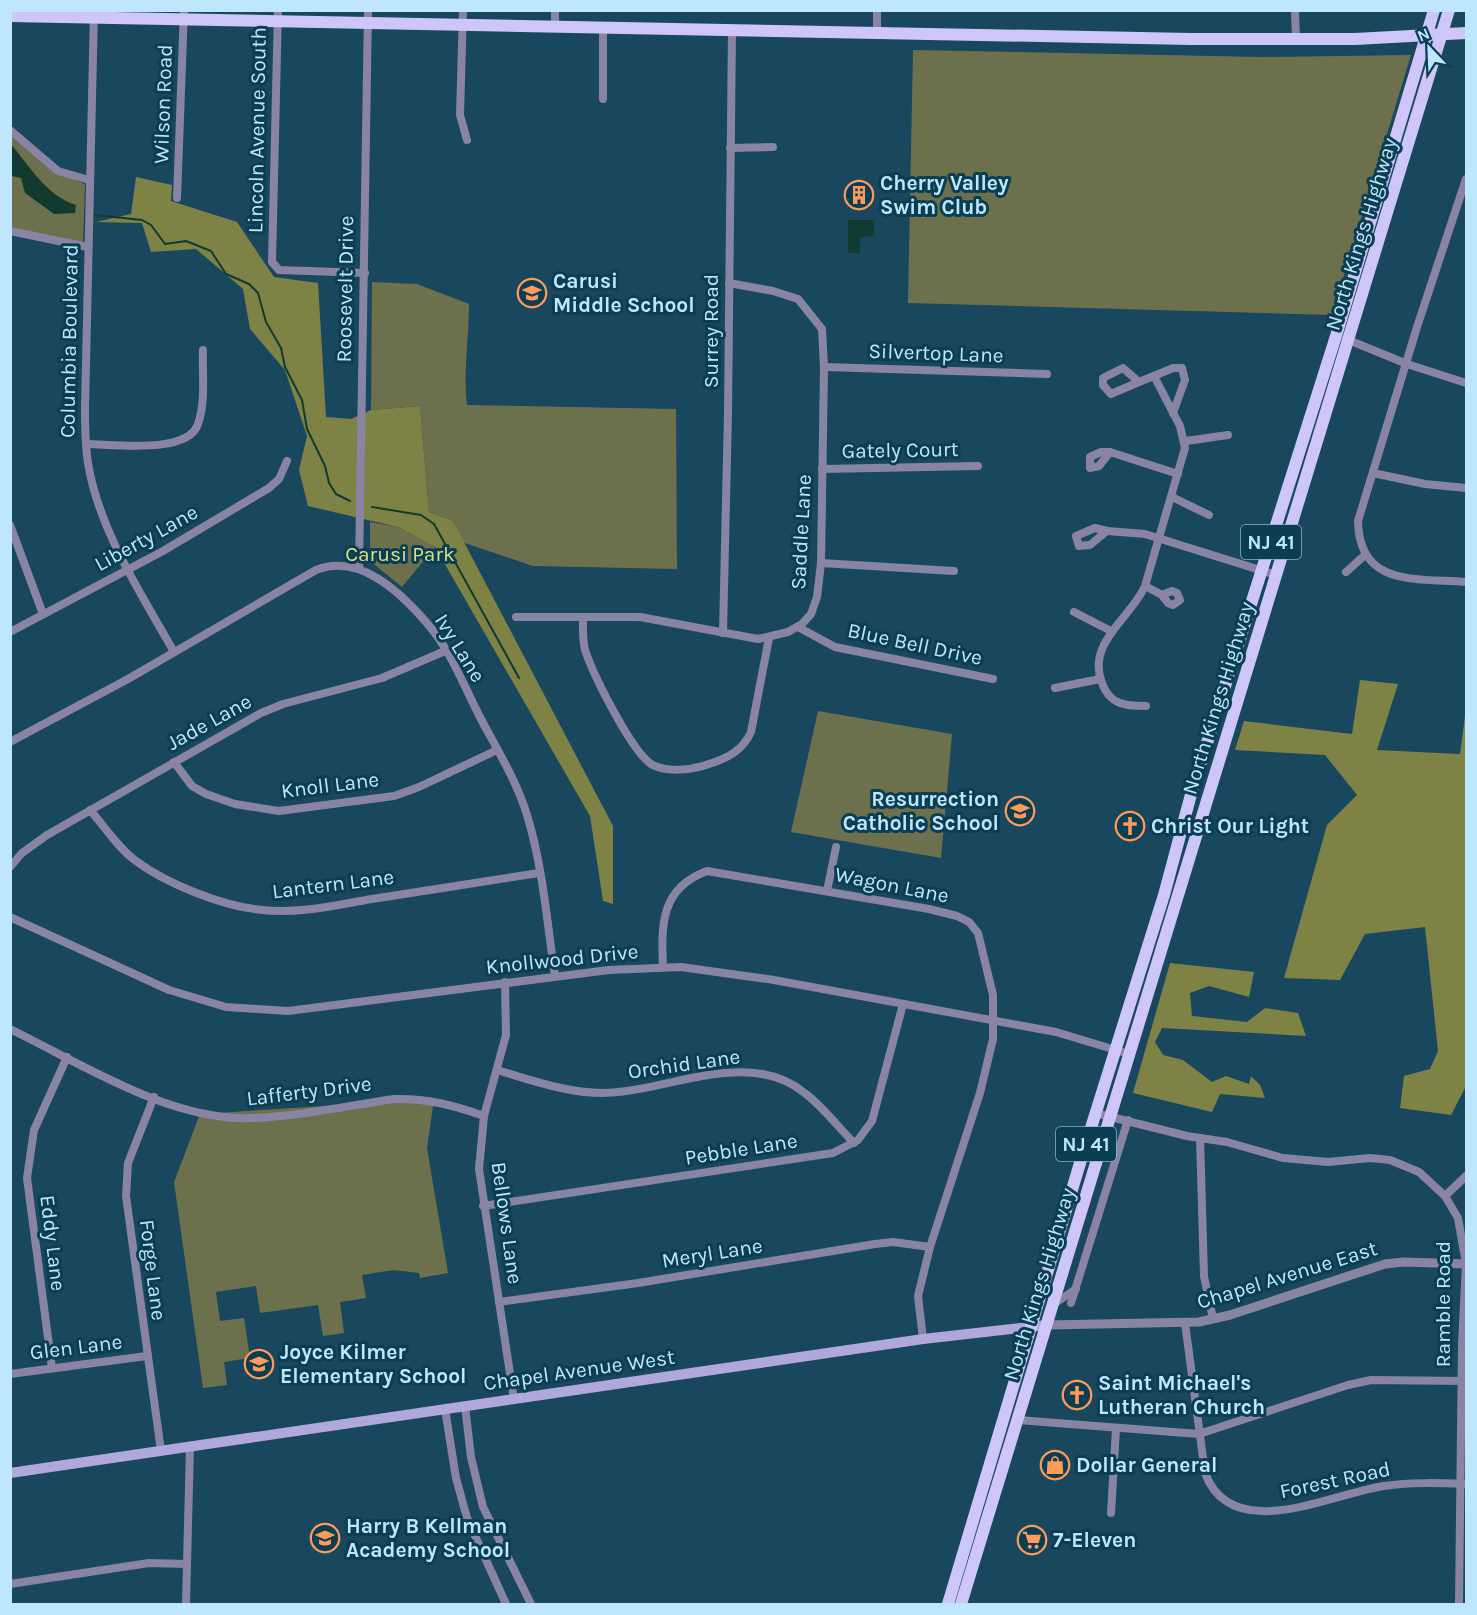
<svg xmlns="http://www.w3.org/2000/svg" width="1477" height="1615" font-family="Karla,sans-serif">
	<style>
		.green { fill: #6d704c }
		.forest { fill: #7e8245 }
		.water { fill: #113b2f }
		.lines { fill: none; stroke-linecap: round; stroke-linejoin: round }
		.stream { stroke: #113b2f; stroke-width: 2 }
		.minor { stroke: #8984a3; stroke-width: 8 }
		.tertiary { stroke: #8984a3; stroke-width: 9 }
		.secondary { stroke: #b0a8da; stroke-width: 10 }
		.primary { stroke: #cec6f9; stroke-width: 12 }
		.labels { text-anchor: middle; stroke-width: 6; stroke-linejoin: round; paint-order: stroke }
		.shield { fill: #0b3d53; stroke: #88b4ca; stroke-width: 1.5 }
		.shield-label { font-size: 20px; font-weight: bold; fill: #bee7fd }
		.street-label { font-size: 21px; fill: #bee7fd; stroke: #0b3d53 }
		.poi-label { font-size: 21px; font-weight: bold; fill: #bee7fd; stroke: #0b3d53; text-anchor: start }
		.park-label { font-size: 21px; fill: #dae187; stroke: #0b3d53 }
	</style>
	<rect width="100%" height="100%" fill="#19485e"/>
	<g class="green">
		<polygon points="913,50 1262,57 1411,55 1332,315 908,303"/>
		<polygon points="10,131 53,170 85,184 83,248 11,230"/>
		<path d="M372,282l45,2 52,20c0,34 -6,68 -2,101l209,4 1,160 -144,-3 -71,-24 -9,-21 -24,-9 -9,-106 -49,4z"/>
		<polygon points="370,522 398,527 435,547 402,587 370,561"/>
		<polygon points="818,711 952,734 941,858 791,832"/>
		<polygon points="434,1099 427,1148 448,1273 420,1278 419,1273 393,1270 362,1275 366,1298 340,1302 344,1333 323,1336 318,1305 260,1313 256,1286 216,1292 220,1321 244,1318 250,1358 224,1362 227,1385 203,1388 174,1182 200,1114"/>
	</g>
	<g class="forest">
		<polygon points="136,177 172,185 171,201 237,222 274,277 318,283 326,417 351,419 371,410 420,406 429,512 453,521 613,826 613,904 603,901 590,816 435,547 398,527 308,506 299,470 307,436 285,370 250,329 243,289 196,249 151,252 142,223 96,222 131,214"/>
		<polygon points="1360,680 1398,684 1377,750 1460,754 1466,708 1466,1086 1451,1115 1400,1108 1404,1076 1430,1069 1438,1051 1425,927 1365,934 1340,980 1284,978 1327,825 1357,795 1325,755 1235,750 1244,721 1352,734"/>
		<polygon points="1170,963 1254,972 1249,997 1209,986 1190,993 1192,1016 1247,1022 1265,1008 1298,1013 1306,1036 1162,1028 1155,1042 1163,1055 1183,1060 1212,1082 1226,1076 1249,1084 1251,1076 1260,1085 1265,1098 1220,1094 1212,1112 1133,1093"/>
	</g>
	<g class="water">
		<path d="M11,144c19,23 36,52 65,61l-1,8 -21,1 -29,-21 -4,-15 -10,-2z"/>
		<polygon points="848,220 874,220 874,236 860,237 860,253 848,253"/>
	</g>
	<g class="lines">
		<g class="stream">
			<polyline points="95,215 142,220 151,225 165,244 186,241 211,251 226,274 249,284 258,293 266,322 281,348 285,367 302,400 307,429 325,466 329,483 336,494 350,501"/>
			<polyline points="372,507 421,515 434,524 519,678"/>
		</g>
		<g class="minor">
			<path d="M94,10l-9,398c0,18 0,37 3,55 11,68 53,130 86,189"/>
			<polyline points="278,10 272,262 279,270 365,273"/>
			<polyline points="463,10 460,115 467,140"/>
			<polyline points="1295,10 1296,39"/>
			<polyline points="555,27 555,10"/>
			<polyline points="877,33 877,10"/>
			<polyline points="603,99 603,27"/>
			<polyline points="10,130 58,171 89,180"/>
			<polyline points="730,148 773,147"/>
			<path d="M1466,179l-49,148 -59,194c1,66 58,57 108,61"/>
			<polyline points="177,198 184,10"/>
			<polyline points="10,231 88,247"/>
			<polyline points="1346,339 1407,364 1466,383"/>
			<polyline points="824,367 1047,374"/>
			<polygon points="1123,368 1139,382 1111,394 1103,385 1103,378"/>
			<polyline points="1139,382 1173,368 1182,368 1185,380 1173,413"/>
			<polyline points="1186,441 1228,435"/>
			<path d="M86,444c26,0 102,11 112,-20 8,-22 4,-51 5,-74"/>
			<polygon points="1101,452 1110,452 1099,466 1090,468 1090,457"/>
			<polyline points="1110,452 1178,474"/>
			<polyline points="822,469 978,466"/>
			<polyline points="1373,473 1425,484 1466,488"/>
			<polyline points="1172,497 1209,515"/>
			<polyline points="10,525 43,614"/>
			<polygon points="1095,528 1107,531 1090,545 1079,546 1076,536"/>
			<polyline points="1107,531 1145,534 1276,575"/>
			<polyline points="821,563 954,571"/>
			<polyline points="359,568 368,10"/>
			<polyline points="1346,572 1365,555"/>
			<polyline points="1145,586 1162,595"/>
			<polygon points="1172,591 1177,593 1180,600 1173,605 1168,603 1162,595"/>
			<polyline points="1074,612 1111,631"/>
			<polyline points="516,617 640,617 758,639 788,632 802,624 811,614 817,597 821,563 824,367 822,329 798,299 773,291 729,283"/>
			<path d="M583,617c0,12 -1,25 3,36 9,25 45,97 65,111 15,9 42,6 58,0 19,-6 34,-14 42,-32l18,-94"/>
			<polyline points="798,627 835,647 993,679"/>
			<polyline points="10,632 163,551 269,488 279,479 287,461"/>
			<polyline points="723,633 728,413 732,29"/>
			<polyline points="1055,688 1100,679"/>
			<path d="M1146,706c-21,0 -36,-1 -44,-23 -16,-40 29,-65 43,-97l40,-138 -5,-22 -26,-50"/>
			<path d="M10,742l118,-63 188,-109c43,-17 83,21 110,52 25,28 39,67 56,99 16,30 35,61 45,94 16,52 20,108 28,161"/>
			<polyline points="174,762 192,786 206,794 235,804 279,811 394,796 419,787 497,750"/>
			<path d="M90,810c15,17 28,38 46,51 31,23 88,46 127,49 36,4 73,-5 109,-11 56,-9 111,-17 167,-26"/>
			<polyline points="10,867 22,853 47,835 261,713 283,704 382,678 445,651"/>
			<polyline points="827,891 836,847"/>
			<polyline points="10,917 169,990 226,1007 288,1011 609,970 681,967 774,980 1056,1032 1129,1054"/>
			<path d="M663,967c-2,-43 -2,-79 44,-96l222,38 28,7 12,6 9,11 15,62v44l-13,54 -50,154 -12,49 5,43"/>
			<polyline points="505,982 506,1035 484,1116 479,1169 514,1400"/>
			<path d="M10,1029c72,35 161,93 243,89 47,-2 94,-12 141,-19 32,-1 59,6 90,17"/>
			<path d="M497,1070c34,10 70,23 106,23 65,-1 146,-47 203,1 18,14 32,33 48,49"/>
			<polyline points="154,1097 128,1163 126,1196 161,1451"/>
			<polyline points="1095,1113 1187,1136 1227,1142 1283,1158 1328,1162 1370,1158 1390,1160 1419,1172 1445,1196 1458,1218 1466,1264 1462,1344 1459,1604"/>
			<polyline points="1200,1138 1204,1276 1213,1319"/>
			<polyline points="1445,1196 1466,1176"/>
			<polyline points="483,1206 833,1153 858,1140 872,1121 903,1004"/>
			<polyline points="499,1302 638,1283 875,1244 893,1242 930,1247"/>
			<polyline points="1071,1303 1128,1120"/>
			<polyline points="1054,1304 1076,1289"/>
			<path d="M1185,1323l20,150c27,73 128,20 179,13 27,-4 55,-3 82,-2"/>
			<polyline points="52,1368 27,1178 34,1130 67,1057"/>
			<polyline points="10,1374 147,1356"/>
			<polyline points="465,1406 471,1457 483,1507 531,1604"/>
			<polyline points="445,1409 456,1478 467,1518 506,1604"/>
			<polyline points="1018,1420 1199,1434 1348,1385 1371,1380 1466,1381"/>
			<polyline points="1111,1513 1116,1429"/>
			<polyline points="10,1584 149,1563 187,1564"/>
			<polyline points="186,1604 190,1447"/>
		</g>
		<polyline class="tertiary" points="1047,1325 1199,1322 1230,1315 1385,1264 1404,1262 1466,1264"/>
		<polyline class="secondary" points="10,1473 923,1339 1047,1325"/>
		<g class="primary">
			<polyline points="10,16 1190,39 1355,39 1466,33"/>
			<polyline points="948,1604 1080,1163 1164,895 1193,787 1336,336 1434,10"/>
			<polyline points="961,1604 1449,10"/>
		</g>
	</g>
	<defs>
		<g id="building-ring" transform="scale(1.5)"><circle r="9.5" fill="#0b3d53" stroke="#ff9b5a" stroke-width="1.5"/><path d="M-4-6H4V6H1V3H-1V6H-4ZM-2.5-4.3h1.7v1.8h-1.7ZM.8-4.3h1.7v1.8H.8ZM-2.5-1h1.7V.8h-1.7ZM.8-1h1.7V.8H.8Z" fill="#ff9b5a"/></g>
		<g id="school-ring" transform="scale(1.5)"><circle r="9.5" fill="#0b3d53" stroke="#ff9b5a" stroke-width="1.5"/><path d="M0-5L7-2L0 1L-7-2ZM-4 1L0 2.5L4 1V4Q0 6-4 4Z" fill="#ff9b5a"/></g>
		<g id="church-ring" transform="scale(1.5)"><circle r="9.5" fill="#0b3d53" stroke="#ff9b5a" stroke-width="1.5"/><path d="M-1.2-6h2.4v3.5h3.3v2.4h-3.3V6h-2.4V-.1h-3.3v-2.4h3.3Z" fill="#ff9b5a"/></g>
		<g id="shop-ring" transform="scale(1.5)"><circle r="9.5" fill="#0b3d53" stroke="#ff9b5a" stroke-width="1.5"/><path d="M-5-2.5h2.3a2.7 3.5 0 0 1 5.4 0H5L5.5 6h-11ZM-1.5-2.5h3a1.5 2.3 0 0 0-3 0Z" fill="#ff9b5a"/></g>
		<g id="supermarket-ring" transform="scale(1.5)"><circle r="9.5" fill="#0b3d53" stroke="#ff9b5a" stroke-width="1.5"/><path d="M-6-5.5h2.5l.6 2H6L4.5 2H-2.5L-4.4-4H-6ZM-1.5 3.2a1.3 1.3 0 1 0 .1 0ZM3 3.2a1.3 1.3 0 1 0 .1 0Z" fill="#ff9b5a"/></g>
	</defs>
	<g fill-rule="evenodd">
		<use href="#building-ring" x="859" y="195"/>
		<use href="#school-ring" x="532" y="293"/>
		<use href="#school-ring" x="1020" y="811"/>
		<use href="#church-ring" x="1130" y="826"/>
		<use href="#school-ring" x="259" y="1364"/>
		<use href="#church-ring" x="1077" y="1395"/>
		<use href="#shop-ring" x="1055" y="1465"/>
		<use href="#school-ring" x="325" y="1538"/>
		<use href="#supermarket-ring" x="1032" y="1540"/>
	</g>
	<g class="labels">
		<g class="shield">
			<rect x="1241" y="525" width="60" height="34" rx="4.5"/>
			<rect x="1056" y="1127" width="60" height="34" rx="4.5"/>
		</g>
		<g class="shield-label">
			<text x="1271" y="549">NJ 41</text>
			<text x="1086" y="1151">NJ 41</text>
		</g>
		<g class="street-label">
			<text transform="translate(163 104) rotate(-88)" y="7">Wilson Road</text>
			<text transform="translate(257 130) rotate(-89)" y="7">Lincoln Avenue South</text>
			<text transform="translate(1361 234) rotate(-73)" y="7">North Kings Highway</text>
			<text transform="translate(345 289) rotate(-89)" y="7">Roosevelt Drive</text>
			<text transform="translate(711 331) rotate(-90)" y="7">Surrey Road</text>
			<text transform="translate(69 341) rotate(-89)" y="7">Columbia Boulevard</text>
			<text transform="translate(936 353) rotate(2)" y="7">Silvertop Lane</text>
			<text transform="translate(900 450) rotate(-1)" y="7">Gately Court</text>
			<text transform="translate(801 532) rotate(-87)" y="7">Saddle Lane</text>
			<text transform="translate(146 538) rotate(-29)" y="7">Liberty Lane</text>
			<text transform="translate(915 644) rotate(12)" y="7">Blue Bell Drive</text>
			<text transform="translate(460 648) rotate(58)" y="7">Ivy Lane</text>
			<text transform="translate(1218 698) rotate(-73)" y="7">North Kings Highway</text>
			<text transform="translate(209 722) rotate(-29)" y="7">Jade Lane</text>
			<text transform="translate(330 785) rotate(-7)" y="7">Knoll Lane</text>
			<text transform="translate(333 884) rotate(-7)" y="7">Lantern Lane</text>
			<text transform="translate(892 885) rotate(11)" y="7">Wagon Lane</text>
			<text transform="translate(562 959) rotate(-6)" y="7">Knollwood Drive</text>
			<text transform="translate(684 1064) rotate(-8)" y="7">Orchid Lane</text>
			<text transform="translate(309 1091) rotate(-7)" y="7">Lafferty Drive</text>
			<text transform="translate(741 1149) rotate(-9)" y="7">Pebble Lane</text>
			<text transform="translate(507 1223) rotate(82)" y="7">Bellows Lane</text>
			<text transform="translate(53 1243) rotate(83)" y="7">Eddy Lane</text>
			<text transform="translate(712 1253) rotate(-9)" y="7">Meryl Lane</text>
			<text transform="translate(153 1270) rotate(83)" y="7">Forge Lane</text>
			<text transform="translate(1287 1275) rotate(-17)" y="7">Chapel Avenue East</text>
			<text transform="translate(1039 1284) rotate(-73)" y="7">North Kings Highway</text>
			<text transform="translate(1443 1304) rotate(-90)" y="7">Ramble Road</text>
			<text transform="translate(76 1347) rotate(-7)" y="7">Glen Lane</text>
			<text transform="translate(579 1370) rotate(-8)" y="7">Chapel Avenue West</text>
			<text transform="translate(1335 1480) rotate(-12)" y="7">Forest Road</text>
		</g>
		<g class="poi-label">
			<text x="880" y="190">Cherry Valley<tspan x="880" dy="24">Swim Club</tspan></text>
			<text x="553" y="288">Carusi<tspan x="553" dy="24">Middle School</tspan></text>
			<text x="999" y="806" text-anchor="end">Resurrection<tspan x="999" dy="24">Catholic School</tspan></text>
			<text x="1151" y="833">Christ Our Light</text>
			<text x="280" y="1359">Joyce Kilmer<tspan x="280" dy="24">Elementary School</tspan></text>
			<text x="1098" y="1390">Saint Michael's<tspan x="1098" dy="24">Lutheran Church</tspan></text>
			<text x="1076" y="1472">Dollar General</text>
			<text x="346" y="1533">Harry B Kellman<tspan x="346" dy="24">Academy School</tspan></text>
			<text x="1053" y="1547">7-Eleven</text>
		</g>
		<g class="park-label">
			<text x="400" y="561">Carusi Park</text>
		</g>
	</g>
	<rect width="1477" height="1615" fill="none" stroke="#bee7fd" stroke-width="24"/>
	<g transform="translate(1429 48) rotate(337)" stroke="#0b3d53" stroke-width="4.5" paint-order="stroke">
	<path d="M0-4.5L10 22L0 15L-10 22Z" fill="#bee7fd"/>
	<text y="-9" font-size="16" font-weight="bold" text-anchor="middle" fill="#bee7fd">N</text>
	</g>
</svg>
